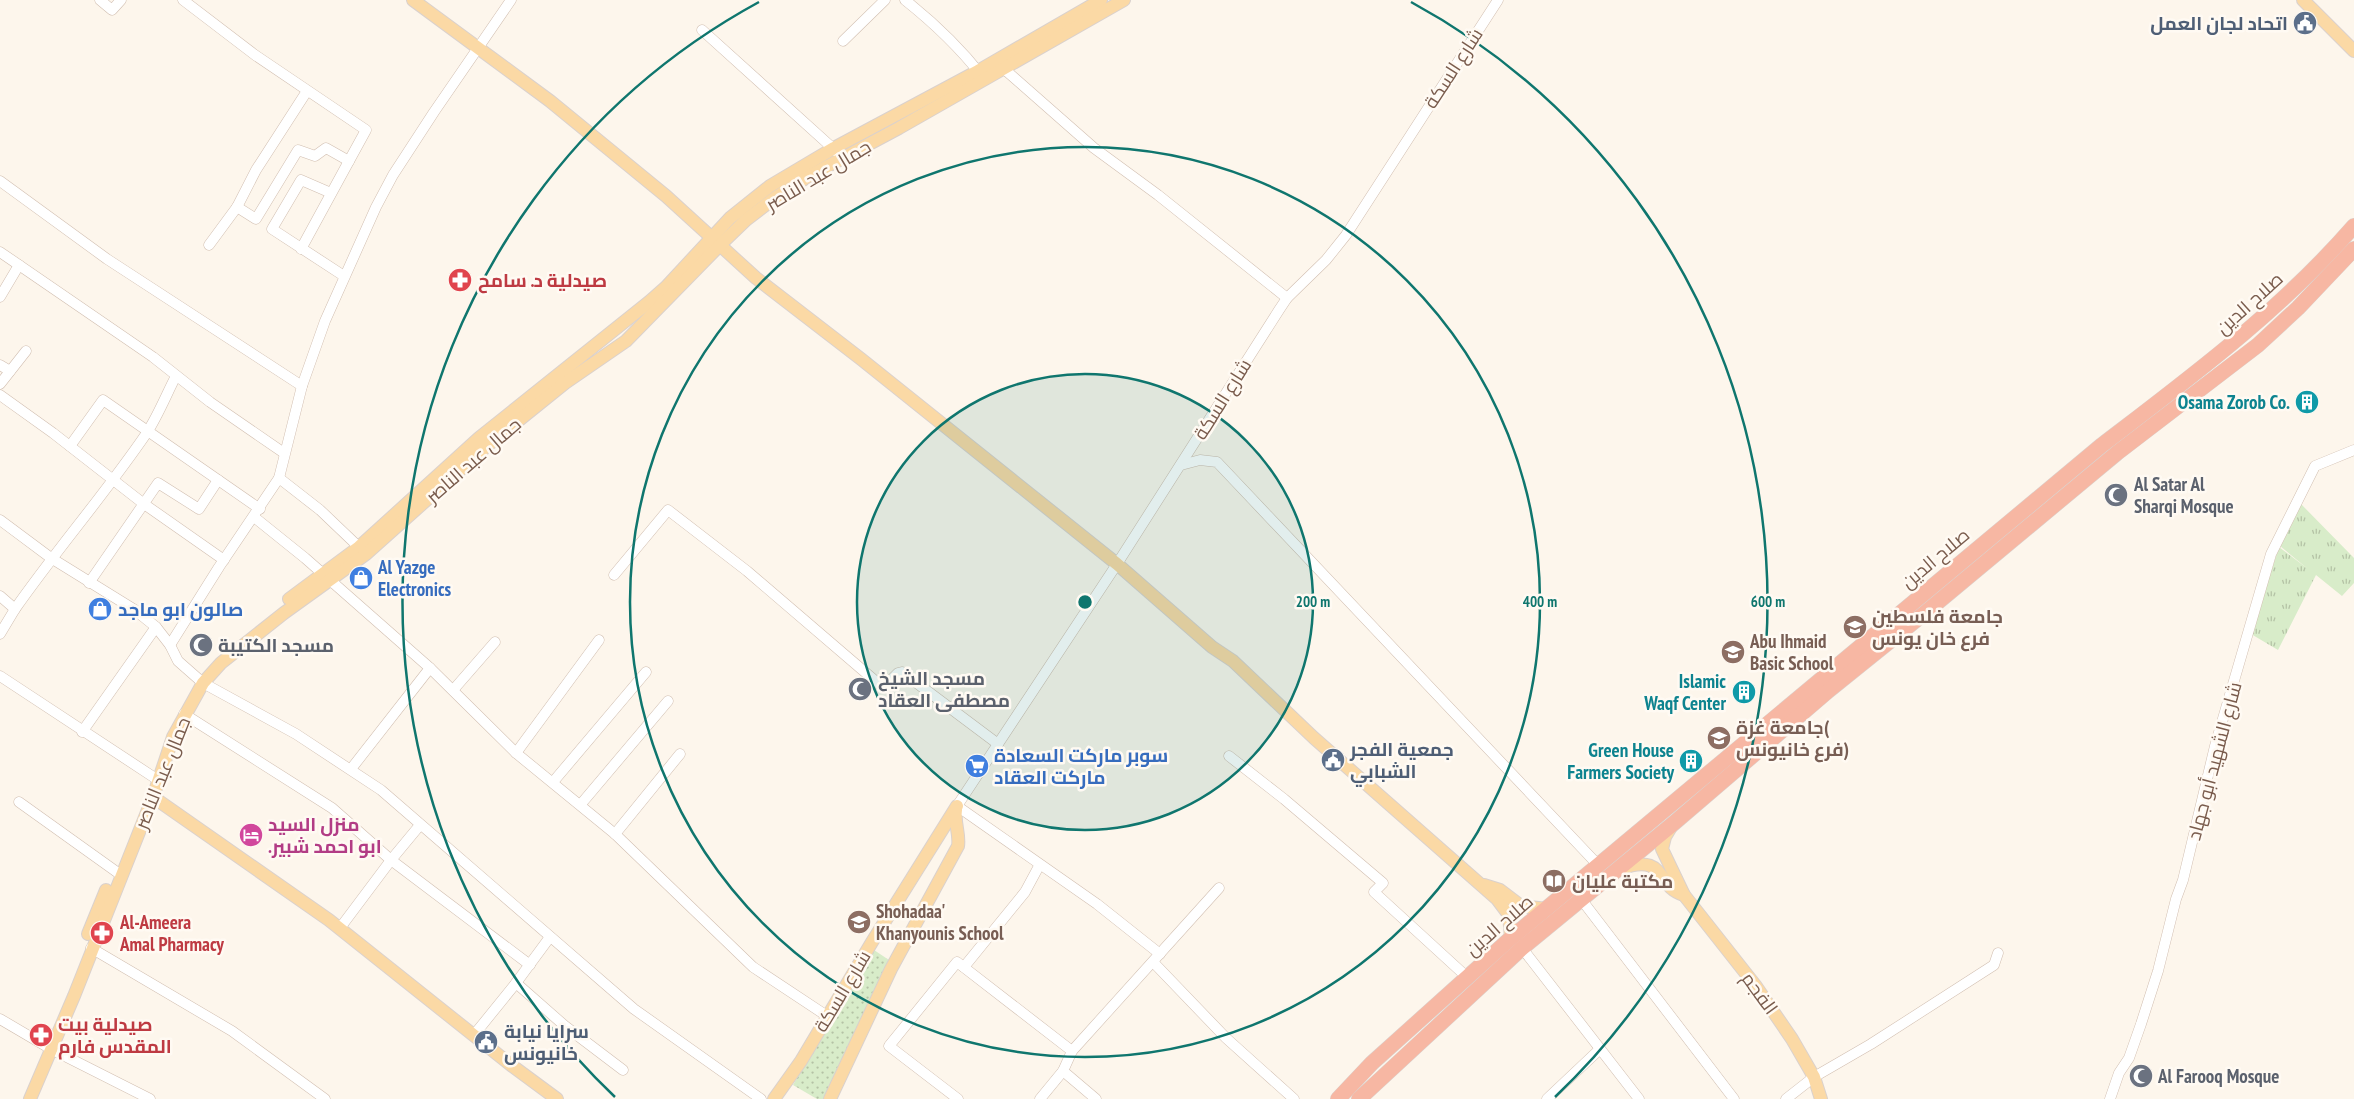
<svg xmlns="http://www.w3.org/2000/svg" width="2354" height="1099" font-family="'PT Sans Narrow',Cairo,sans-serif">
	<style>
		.grass { fill: url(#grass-tufts) }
		.park { fill: url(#park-dots) }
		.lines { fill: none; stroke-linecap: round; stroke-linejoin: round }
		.minor-casing { stroke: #d1beb0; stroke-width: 11 }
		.major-casing { stroke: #dad1cd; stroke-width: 14 }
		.highway-casing { stroke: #dad1cd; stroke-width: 16 }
		.minor { stroke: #fff; stroke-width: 10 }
		.major { stroke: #fbd9a5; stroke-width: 12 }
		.highway { stroke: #f7b7a3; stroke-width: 15 }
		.ring { fill: none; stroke: #0f766e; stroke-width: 2.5 }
		.labels { text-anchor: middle; stroke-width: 5; stroke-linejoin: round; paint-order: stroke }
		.service-label { font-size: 19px; font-weight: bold; fill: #4e5e75; stroke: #fffaf3; text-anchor: start }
		.street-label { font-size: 19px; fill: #7a5c4d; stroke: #fffaf3 }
		.health-label { font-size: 19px; font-weight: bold; fill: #be3a42; stroke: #fffaf3; text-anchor: start }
		.culture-label { font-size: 19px; font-weight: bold; fill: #0d838f; stroke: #fffaf3; text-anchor: end }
		.worship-label { font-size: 19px; font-weight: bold; fill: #5b616d; stroke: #fffaf3; text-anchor: start }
		.shop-label { font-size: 19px; font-weight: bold; fill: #366cbe; stroke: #fffaf3; text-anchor: start }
		.education-label { font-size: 19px; font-weight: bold; fill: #785e54; stroke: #fffaf3; text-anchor: start }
		.hotel-label { font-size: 19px; font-weight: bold; fill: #b23c85; stroke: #fffaf3; text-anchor: start }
		.centre { fill: #0f766e; stroke: #fffaf3; stroke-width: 2.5 }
		.ring-label { font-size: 15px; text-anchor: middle; font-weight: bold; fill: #0f766e; stroke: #fffaf3; stroke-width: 5; stroke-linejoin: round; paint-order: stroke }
	</style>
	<defs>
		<pattern id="grass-tufts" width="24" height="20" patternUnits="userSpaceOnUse" patternTransform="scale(1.25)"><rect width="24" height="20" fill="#d8ecc9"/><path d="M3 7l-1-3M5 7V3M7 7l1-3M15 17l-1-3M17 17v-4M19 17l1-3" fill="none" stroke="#b4c2a5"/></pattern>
		<pattern id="park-dots" width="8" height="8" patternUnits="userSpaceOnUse" patternTransform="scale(1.25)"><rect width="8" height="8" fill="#d8ecc9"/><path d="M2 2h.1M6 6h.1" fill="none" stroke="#b4c2a5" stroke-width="1.8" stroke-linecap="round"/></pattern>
	</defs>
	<rect width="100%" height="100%" fill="#fdf6ec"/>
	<polygon class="grass" points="2301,504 2354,558 2354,583 2342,596 2316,575 2278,650 2251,634 2279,547 2308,569 2280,546"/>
	<polygon class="park" points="871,948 892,962 827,1099 817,1099 793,1085"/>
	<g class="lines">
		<g class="minor-casing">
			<g id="minor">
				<polyline points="100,0 112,10 121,0"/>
				<polyline points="183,0 255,55 366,130 349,161 326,148 315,156 298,150 256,219 237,207"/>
				<path d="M905,0c29,23 55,48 77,76"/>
				<polyline points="702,30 837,152"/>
				<polyline points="843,41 885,0"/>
				<polyline points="1003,68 1094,148 1158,195 1287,298"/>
				<polyline points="0,181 107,259 302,386"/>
				<polyline points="331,193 301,180 272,229 344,276"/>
				<polyline points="209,245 237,207 256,170 307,91"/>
				<polyline points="301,249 349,161"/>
				<polyline points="0,252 153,357 210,402 284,453"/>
				<polyline points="0,297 19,265"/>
				<polyline points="0,365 10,371"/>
				<polyline points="0,384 26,351"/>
				<polyline points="0,395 53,433 144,504 224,560"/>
				<polyline points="70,446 103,400 260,509"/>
				<polyline points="1181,465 1200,460 1217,462 1599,866"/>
				<polyline points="279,478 320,510 363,551"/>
				<polyline points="254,517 305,558 430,668 516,753 615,834 753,967 827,1016"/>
				<polyline points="0,520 51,558 135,610 156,627 170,645 178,661 203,683 296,734 381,790 634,1009 761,1099"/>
				<polyline points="614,575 668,510 747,571 880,685 885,686 898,673 902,672 998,744"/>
				<polyline points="89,583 158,483 199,509 218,480"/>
				<path d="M0,596l15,13c42,-60 90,-115 131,-175 12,-18 20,-39 30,-58"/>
				<polyline points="0,634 15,609"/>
				<polyline points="170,645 219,567 279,478 302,386 325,321 376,207 393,175 434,112 511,0"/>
				<polyline points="0,676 158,780"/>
				<polyline points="454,689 495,642"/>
				<polyline points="184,714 332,808 391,860 340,928"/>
				<polyline points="82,732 156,627"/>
				<polyline points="516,753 599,640"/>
				<polyline points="1229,756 1284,799 1383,883 1374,892 1468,978"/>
				<polyline points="351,769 430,668"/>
				<polyline points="553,782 646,672"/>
				<polyline points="19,802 121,875"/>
				<polyline points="581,804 668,701"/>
				<polyline points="420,825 391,860 530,965"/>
				<polyline points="615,834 680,754"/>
				<polyline points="1581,899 1734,1099"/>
				<polyline points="91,948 232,1031 325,1099"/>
				<polyline points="1522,948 1639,1099"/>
				<polyline points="1160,954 1097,904 957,806 1117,564 1279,310 1287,298 1326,260 1346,235 1498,0"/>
				<polyline points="1153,962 1226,1038 1294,1099"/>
				<polyline points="964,967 1025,892 1039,866"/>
				<polyline points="516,983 550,937"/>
				<polyline points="0,1019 51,1049 150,1099"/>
				<polyline points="474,1035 516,983 565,1026 623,1070"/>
				<polyline points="1063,1071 1096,1099"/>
				<polyline points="958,1099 889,1046 957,962 1072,1051"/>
				<polyline points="1040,1099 1063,1071 1072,1051 1219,888"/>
				<polyline points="1547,1099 1600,1049"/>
				<polyline points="1786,1099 1814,1077 1871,1044 1994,965 1998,953"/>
				<polyline points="2110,1099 2119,1073 2129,1058 2141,1024 2158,971 2176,899 2183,880 2215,746 2271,554 2315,466 2354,450"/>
			</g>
		</g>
		<g class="major-casing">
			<g id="major">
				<polyline points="413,0 550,101 666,196 756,278 861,359 1117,564 1212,647 1233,661 1314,738 1497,899 1509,915 1511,938"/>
				<polyline points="2303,0 2354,51"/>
				<polyline points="289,599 359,547 479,438 649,302 666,287 730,218 770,186 834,148 978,71 1101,0"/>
				<polyline points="153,797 329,920 511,1065 557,1099"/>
				<polyline points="1671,827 1665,837 1662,849 1684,895 1755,985 1792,1039 1814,1077 1821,1099"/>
				<path d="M1620,869c48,-17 34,17 64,26"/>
				<polyline points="1484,885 1500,890 1521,906 1547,909"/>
				<polyline points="88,934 106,890"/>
				<polyline points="30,1099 74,996 153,797 173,737 203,683 221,663 284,613 366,554 488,445 565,383 626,341 720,245 746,220 776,197 809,176 899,128 1124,0"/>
				<polyline points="774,1099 801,1061 872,942 957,806"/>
				<path d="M830,1099l61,-130 67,-123c2,-12 -4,-23 -2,-36"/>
			</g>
		</g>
		<g class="highway-casing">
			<g id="highway">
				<path d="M1338,1099l34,-36 139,-125 591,-493c89,-68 178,-134 252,-219"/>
				<polyline points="1359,1099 1522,948 1674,823 1828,691 1926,612 2117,453 2258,345 2298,308 2354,249"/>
			</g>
		</g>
		<use href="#minor" class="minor"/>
		<use href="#major" class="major"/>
		<use href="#highway" class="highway"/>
	</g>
	<circle cx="1085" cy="602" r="228" fill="#0f766e" fill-opacity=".12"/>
	<g class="ring">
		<circle cx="1085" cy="602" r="228"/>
		<circle cx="1085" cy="602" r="455"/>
		<path d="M615 1097A683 683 0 0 1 759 2M1411 2A683 683 0 0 1 1555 1097"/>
	</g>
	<defs>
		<g id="civic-disc" transform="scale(1.25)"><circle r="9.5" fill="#5c6f8a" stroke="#fffaf3"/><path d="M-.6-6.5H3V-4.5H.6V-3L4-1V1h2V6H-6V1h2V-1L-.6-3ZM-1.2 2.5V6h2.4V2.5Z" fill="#fff"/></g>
		<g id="pharmacy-disc" transform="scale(1.25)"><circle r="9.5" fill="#e0444e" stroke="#fffaf3"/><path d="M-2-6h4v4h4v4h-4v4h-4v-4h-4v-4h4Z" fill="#fff"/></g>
		<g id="building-disc" transform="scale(1.25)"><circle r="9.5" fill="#0f9aa8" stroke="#fffaf3"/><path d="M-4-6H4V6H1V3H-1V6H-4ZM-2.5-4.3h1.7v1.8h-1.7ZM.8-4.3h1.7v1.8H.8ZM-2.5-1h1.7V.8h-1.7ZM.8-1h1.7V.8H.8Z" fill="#fff"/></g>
		<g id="mosque-disc" transform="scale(1.25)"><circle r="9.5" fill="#6b7280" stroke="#fffaf3"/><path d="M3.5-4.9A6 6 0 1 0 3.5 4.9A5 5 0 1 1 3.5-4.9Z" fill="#fff"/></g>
		<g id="shop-disc" transform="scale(1.25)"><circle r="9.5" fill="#3f7fe0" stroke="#fffaf3"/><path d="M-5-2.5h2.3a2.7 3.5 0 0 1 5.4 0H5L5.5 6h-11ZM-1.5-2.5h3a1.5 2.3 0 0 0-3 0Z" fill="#fff"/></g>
		<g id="school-disc" transform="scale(1.25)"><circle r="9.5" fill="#8d6e63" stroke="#fffaf3"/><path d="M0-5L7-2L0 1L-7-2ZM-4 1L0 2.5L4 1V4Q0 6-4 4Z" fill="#fff"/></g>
		<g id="supermarket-disc" transform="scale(1.25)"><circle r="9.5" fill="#3f7fe0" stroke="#fffaf3"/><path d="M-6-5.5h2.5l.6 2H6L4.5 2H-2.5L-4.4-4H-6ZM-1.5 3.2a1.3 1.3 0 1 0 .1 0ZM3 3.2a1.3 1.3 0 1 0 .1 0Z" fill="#fff"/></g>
		<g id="hotel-disc" transform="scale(1.25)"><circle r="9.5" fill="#d1479c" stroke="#fffaf3"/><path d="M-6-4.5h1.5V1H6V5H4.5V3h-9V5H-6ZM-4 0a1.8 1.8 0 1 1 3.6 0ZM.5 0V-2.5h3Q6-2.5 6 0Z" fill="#fff"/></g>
		<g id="library-disc" transform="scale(1.25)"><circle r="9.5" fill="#8d6e63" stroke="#fffaf3"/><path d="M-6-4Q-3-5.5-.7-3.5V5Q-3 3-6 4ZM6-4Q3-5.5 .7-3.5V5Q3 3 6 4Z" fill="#fff"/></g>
	</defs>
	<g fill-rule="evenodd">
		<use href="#civic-disc" x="2305" y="23"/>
		<use href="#pharmacy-disc" x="460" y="280"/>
		<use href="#building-disc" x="2307" y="402"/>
		<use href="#mosque-disc" x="2116" y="495"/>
		<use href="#shop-disc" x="361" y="578"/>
		<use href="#shop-disc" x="100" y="609"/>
		<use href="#school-disc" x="1855" y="627"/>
		<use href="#mosque-disc" x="201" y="645"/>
		<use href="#school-disc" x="1733" y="652"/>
		<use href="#mosque-disc" x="860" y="689"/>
		<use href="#building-disc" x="1744" y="692"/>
		<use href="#school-disc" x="1719" y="738"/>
		<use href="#civic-disc" x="1333" y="760"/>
		<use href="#building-disc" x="1691" y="761"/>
		<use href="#supermarket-disc" x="977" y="766"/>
		<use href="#hotel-disc" x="251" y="835"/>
		<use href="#library-disc" x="1554" y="881"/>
		<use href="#school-disc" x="859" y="922"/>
		<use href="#pharmacy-disc" x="102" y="933"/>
		<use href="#pharmacy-disc" x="41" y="1035"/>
		<use href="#civic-disc" x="486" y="1042"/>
		<use href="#mosque-disc" x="2141" y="1076"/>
	</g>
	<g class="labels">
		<g class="service-label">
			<text x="2288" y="30" text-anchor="end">اتحاد لجان العمل</text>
			<text x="1350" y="756">جمعية الفجر<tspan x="1350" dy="22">الشبابي</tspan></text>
			<text x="504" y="1038">سرايا نيابة<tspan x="504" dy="22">خانيونس</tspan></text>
		</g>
		<g class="street-label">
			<text transform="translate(1453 68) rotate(-57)" y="7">شارع السكة</text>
			<text transform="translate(818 175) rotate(-31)" y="7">جمال عبد الناصر</text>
			<text transform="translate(2249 303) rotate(-42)" y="7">صلاح الدين</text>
			<text transform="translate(1222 399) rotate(-58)" y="7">شارع السكة</text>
			<text transform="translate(473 460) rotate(-41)" y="7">جمال عبد الناصر</text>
			<text transform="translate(1935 558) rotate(-40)" y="7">صلاح الدين</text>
			<text transform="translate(2214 761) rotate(-75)" y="7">شارع الشهيد أبو جهاد</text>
			<text transform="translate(162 773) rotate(-68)" y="7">جمال عبد الناصر</text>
			<text transform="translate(1499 925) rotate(-41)" y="7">صلاح الدين</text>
			<text transform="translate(842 991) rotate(-59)" y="7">شارع السكة</text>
			<text transform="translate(1760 993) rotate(54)" y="7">الفجم</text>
		</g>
		<g class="health-label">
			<text x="478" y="287">صيدلية د. سامح</text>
			<text x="120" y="929">Al-Ameera<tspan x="120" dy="22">Amal Pharmacy</tspan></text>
			<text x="58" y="1031">صيدلية بيت<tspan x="58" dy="22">المقدس فارم</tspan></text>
		</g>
		<g class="culture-label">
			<text x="2290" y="409">Osama Zorob Co.</text>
			<text x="1726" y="688">Islamic<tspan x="1726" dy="22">Waqf Center</tspan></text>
			<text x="1674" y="757">Green House<tspan x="1674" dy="22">Farmers Society</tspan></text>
		</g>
		<g class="worship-label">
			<text x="2134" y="491">Al Satar Al<tspan x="2134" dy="22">Sharqi Mosque</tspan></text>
			<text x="218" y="652">مسجد الكتيبة</text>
			<text x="878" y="685">مسجد الشيخ<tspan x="878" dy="22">مصطفى العقاد</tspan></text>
			<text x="2158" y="1083">Al Farooq Mosque</text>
		</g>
		<g class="shop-label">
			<text x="378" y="574">Al Yazge<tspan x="378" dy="22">Electronics</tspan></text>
			<text x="118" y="616">صالون ابو ماجد</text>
			<text x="994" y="762">سوبر ماركت السعادة<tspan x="994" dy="22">ماركت العقاد</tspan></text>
		</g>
		<g class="education-label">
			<text x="1872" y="623">جامعة فلسطين<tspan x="1872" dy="22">فرع خان يونس</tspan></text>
			<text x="1750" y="648">Abu Ihmaid<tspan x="1750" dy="22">Basic School</tspan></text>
			<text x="1736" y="734">جامعة غزة(<tspan x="1736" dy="22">فرع خانيونس)</tspan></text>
			<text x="1572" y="888">مكتبة عليان</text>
			<text x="876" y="918">Shohadaa'<tspan x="876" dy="22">Khanyounis School</tspan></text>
		</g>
		<g class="hotel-label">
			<text x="268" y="831">منزل السيد<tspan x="268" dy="22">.ابو احمد شبير</tspan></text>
		</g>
	</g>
	<circle cx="1085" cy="602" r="8" class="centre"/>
	<g class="ring-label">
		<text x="1313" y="607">200 m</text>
		<text x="1540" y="607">400 m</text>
		<text x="1768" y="607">600 m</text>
	</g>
</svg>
